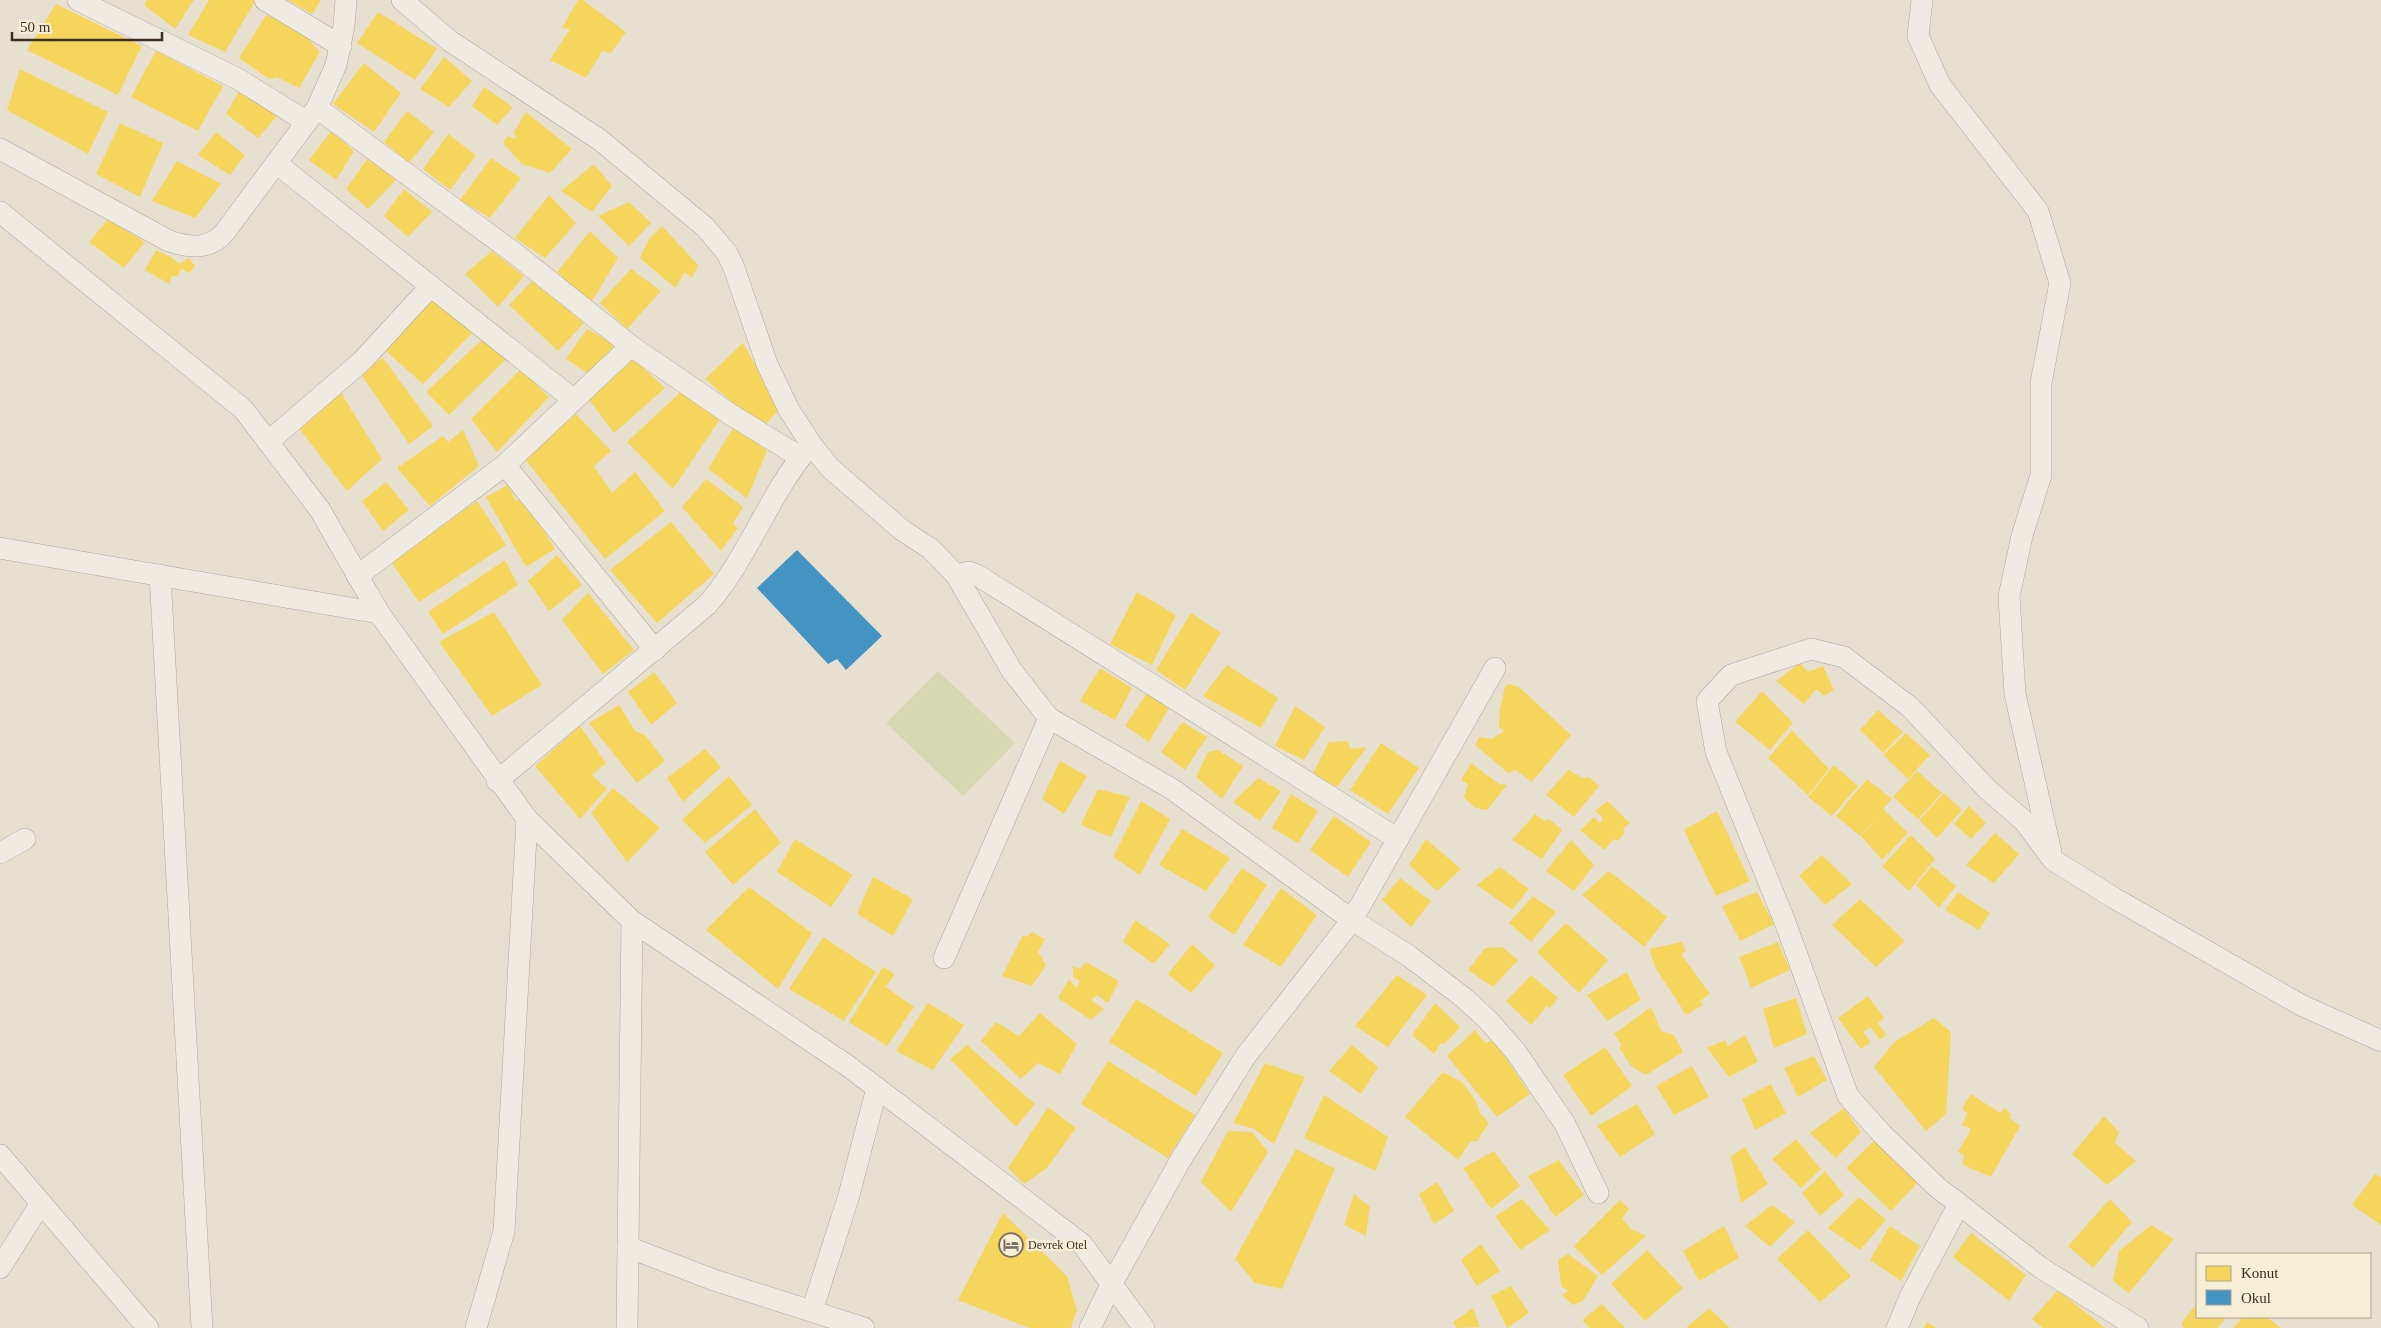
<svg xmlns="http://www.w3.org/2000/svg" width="2381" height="1328" font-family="'Times New Roman',serif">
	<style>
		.green { fill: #d6d7b3 }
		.homes { fill: #f6d55c }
		.schools { fill: #4393c3 }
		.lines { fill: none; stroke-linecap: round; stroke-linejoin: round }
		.minor-casing { stroke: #ada599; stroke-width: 22 }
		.minor { stroke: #efebe3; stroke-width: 21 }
		.labels { text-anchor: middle; stroke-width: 5; stroke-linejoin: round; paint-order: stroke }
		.poi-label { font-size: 12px; fill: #3d2e20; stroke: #f7eed8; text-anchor: start }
	</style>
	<rect width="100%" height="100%" fill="#e7e0d1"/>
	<polygon class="green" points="938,671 1015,743 963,796 886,723"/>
	<g class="homes">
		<polygon points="147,0 194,0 175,29 144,5"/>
		<polygon points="209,0 256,0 225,52 188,35"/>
		<polygon points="288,0 321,0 312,14"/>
		<polygon points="578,0 583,0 626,32 611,53 602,51 586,78 550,60 570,29 562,28"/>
		<polygon points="56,4 142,46 118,95 27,50"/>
		<polygon points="378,12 437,49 415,80 357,43"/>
		<polygon points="266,15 298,27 320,52 299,88 277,77 269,79 239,58"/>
		<polygon points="156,51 223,86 198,131 131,97"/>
		<polygon points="444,57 472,81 449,107 420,89"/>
		<polygon points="364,63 401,93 374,132 333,104"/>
		<polygon points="20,69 108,112 88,154 7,110"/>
		<polygon points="243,84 283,109 258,138 226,114"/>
		<polygon points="484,87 513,107 497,125 472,106"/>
		<polygon points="407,111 434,132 409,163 384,142"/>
		<polygon points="526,112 572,149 550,173 522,164 503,143 507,136 516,139 514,132"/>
		<polygon points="120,123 163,143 140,197 96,174"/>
		<polygon points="331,131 354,151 336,180 309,160"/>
		<polygon points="216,132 245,155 230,175 198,155"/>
		<polygon points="448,134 476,155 450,190 423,169"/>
		<polygon points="368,158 396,180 368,209 346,189"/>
		<polygon points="491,158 521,178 490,218 460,200"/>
		<polygon points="177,161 221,184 195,218 152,201"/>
		<polygon points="594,164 612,186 592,212 561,191"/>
		<polygon points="404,189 432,212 408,237 384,216"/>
		<polygon points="549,195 576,223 545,258 515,238"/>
		<polygon points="629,202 651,223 629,246 598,216"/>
		<polygon points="108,219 145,242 124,268 89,242"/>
		<polygon points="662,226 698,265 692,278 685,272 675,288 640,258 649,239"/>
		<polygon points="590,231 618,258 591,303 557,272"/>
		<polygon points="156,250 171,257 179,264 189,258 195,266 190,273 181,269 178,276 172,276 169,284 145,270"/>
		<polygon points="492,251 524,276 498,307 465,274"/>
		<polygon points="631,269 661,291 627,329 600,303"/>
		<polygon points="532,281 584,323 558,351 509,305"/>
		<polygon points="432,300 473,332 423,384 385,350"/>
		<polygon points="587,329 615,344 590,375 566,359"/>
		<polygon points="484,338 507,358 449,415 426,392"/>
		<polygon points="743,343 781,408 762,428 705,379"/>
		<polygon points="383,358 433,426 409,444 360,373"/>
		<polygon points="632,358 665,388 614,433 587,397"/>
		<polygon points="521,369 549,397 497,452 471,419"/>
		<polygon points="684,389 720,419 673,489 627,442"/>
		<polygon points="341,393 382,459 347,491 298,427"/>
		<polygon points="576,414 611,451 594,466 612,493 635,472 665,511 605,559 524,458"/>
		<polygon points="735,425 767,451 747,498 708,469"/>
		<polygon points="463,430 479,466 430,506 397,468 443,436 448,442"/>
		<polygon points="706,479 743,507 733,523 738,528 721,551 682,507"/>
		<polygon points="386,482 409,510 383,531 362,501"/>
		<polygon points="508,485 516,501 524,499 555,549 526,567 486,497"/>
		<polygon points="477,501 506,545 419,602 391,562"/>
		<polygon points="671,522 714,574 657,623 610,570"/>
		<polygon points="557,555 582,585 549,611 528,581"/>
		<polygon points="505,560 518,585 443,634 428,612"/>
		<polygon points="1137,592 1176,615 1152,665 1110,644"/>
		<polygon points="588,593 634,650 603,674 562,620"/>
		<polygon points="494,612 542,685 492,716 439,642"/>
		<polygon points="1191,613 1221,633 1185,690 1156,670"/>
		<polygon points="1800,663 1808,672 1823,666 1834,690 1824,696 1816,689 1804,704 1776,681"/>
		<polygon points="1227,665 1278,698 1261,728 1203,696"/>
		<polygon points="1100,668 1132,688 1115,720 1080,701"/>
		<polygon points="654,672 677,703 651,725 628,692"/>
		<polygon points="1510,684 1519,687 1571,735 1532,782 1515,770 1508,773 1475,745 1479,737 1492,739 1504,731 1499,727 1500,708 1505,686"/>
		<polygon points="1148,691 1170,706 1149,742 1125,726"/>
		<polygon points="1762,691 1793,723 1770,750 1735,722"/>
		<polygon points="619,705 635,731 645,735 665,761 637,783 589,723"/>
		<polygon points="1295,706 1325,727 1304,760 1275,746"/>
		<polygon points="1878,710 1903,732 1883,753 1860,730"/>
		<polygon points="1182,722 1207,737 1185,770 1161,752"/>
		<polygon points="580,726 606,763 592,775 607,789 580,819 535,766"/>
		<polygon points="1792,730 1829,769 1808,795 1768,758"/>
		<polygon points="1906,733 1930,755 1908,779 1883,755"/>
		<polygon points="1348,741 1350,749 1367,747 1337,787 1312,775 1329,742"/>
		<polygon points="1381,743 1419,768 1388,814 1350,790"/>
		<polygon points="705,749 721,767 683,802 667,778"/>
		<polygon points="1218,750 1243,766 1222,799 1196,777 1208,752"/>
		<polygon points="1060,761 1087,776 1064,814 1042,799"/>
		<polygon points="1471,763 1499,784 1507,785 1487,810 1475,808 1464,797 1468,784 1461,780"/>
		<polygon points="1834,765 1858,786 1832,816 1808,797"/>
		<polygon points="1568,770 1583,778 1589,777 1599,786 1574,817 1546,795"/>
		<polygon points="1917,771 1942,793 1918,819 1893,797"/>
		<polygon points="729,776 752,805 705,843 682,820"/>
		<polygon points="1258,778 1281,791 1260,821 1233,802"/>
		<polygon points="1867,779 1892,799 1883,809 1908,833 1882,860 1861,836 1878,817 1860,836 1836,816"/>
		<polygon points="613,788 660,828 627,862 591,813"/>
		<polygon points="1098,789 1130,797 1111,837 1081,825"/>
		<polygon points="1944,793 1962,810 1937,838 1919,820"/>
		<polygon points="1291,794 1318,811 1298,843 1272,828"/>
		<polygon points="1141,801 1170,819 1140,875 1113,857"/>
		<polygon points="1607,801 1630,823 1623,829 1625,833 1618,841 1614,839 1604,850 1580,830 1594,817 1600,823 1603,818 1595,811"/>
		<polygon points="1969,806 1986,823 1971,839 1954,824"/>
		<polygon points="755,809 781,843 733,885 705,852"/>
		<polygon points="1717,811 1750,881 1716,896 1684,830"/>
		<polygon points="1535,814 1544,821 1549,819 1562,830 1542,859 1512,840"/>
		<polygon points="1334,816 1371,842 1348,877 1310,850"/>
		<polygon points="1182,829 1230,858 1206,891 1159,865"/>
		<polygon points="1995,833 2019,854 1994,883 1966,865"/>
		<polygon points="1911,835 1935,859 1909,891 1882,866"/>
		<polygon points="795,839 853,875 831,907 777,872"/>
		<polygon points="1426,839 1461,869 1437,891 1409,865"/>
		<polygon points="1571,840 1594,865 1574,891 1546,871"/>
		<polygon points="1822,855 1852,884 1825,905 1799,876"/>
		<polygon points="1932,866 1956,886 1939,908 1916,885"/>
		<polygon points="1500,867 1529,889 1512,910 1477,885"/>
		<polygon points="1242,868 1267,885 1234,935 1208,917"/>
		<polygon points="1609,871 1667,917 1644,947 1582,895"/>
		<polygon points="873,877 913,899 893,936 857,914"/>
		<polygon points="1400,878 1431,901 1411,927 1382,900"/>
		<polygon points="749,887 812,933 778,989 706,930"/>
		<polygon points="1281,888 1317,915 1281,967 1243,945"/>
		<polygon points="1757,892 1774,924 1740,941 1722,906"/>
		<polygon points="1958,892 1990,913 1979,930 1945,910"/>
		<polygon points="1533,896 1556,912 1531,942 1509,923"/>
		<polygon points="1860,899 1905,941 1876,967 1832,925"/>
		<polygon points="1135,920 1170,944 1154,964 1123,942"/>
		<polygon points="1566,923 1608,960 1579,993 1537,952"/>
		<polygon points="1032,932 1045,939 1038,952 1046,965 1032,986 1002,976 1023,935 1027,937"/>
		<polygon points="823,937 876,972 844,1021 789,989"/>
		<polygon points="1682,942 1686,951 1681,954 1710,994 1700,1001 1703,1005 1686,1015 1655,967 1649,949"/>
		<polygon points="1778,942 1790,970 1751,988 1739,957"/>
		<polygon points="1192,944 1215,965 1191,993 1168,974"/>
		<polygon points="1502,947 1518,960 1493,987 1468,970 1485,948"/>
		<polygon points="1086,962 1119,981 1108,1003 1097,995 1091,1000 1104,1009 1091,1020 1058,998 1069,979 1076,988 1080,981 1073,977 1073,966 1080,969"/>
		<polygon points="883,967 895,974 886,987 914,1007 887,1046 849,1022"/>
		<polygon points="1627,972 1641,1000 1607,1021 1587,995"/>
		<polygon points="1397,975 1427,995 1388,1047 1355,1026"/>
		<polygon points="1531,975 1558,998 1550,1008 1547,1006 1531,1025 1506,1001"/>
		<polygon points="1868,996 1884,1018 1878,1023 1886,1035 1880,1040 1870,1027 1863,1032 1871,1042 1861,1049 1838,1018"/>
		<polygon points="1796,998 1807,1034 1774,1048 1763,1009"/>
		<polygon points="1136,999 1223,1053 1196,1096 1109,1042"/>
		<polygon points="928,1003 964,1025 933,1070 896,1051"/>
		<polygon points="1435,1003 1460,1027 1445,1044 1441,1043 1434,1054 1412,1035"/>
		<polygon points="1651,1007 1661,1031 1674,1035 1683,1052 1646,1075 1631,1066 1620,1049 1621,1044 1614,1034"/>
		<polygon points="1040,1013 1077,1044 1060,1074 1038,1063 1021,1079 981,1041 996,1022 1019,1036"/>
		<polygon points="1934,1018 1951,1032 1946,1114 1926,1131 1874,1067 1894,1042"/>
		<polygon points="1475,1030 1485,1043 1494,1040 1530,1094 1497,1117 1447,1056"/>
		<polygon points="1745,1035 1758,1062 1729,1077 1707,1048 1725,1040 1728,1046"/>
		<polygon points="967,1045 1035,1104 1016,1127 950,1059"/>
		<polygon points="1352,1045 1378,1067 1361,1094 1329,1071"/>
		<polygon points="1605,1047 1632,1086 1591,1116 1563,1075"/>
		<polygon points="1814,1056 1827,1080 1798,1097 1784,1068"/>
		<polygon points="1108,1061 1195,1115 1168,1158 1081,1104"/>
		<polygon points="1265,1063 1305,1077 1274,1144 1254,1129 1233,1123"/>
		<polygon points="1692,1066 1709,1097 1674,1115 1656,1086"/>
		<polygon points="1443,1072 1462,1082 1475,1100 1480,1113 1489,1123 1477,1141 1471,1141 1458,1160 1405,1117"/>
		<polygon points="1771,1084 1786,1113 1755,1130 1742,1099"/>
		<polygon points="1971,1094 2000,1113 2004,1108 2011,1114 2010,1118 2020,1126 1991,1177 1963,1165 1964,1155 1958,1152 1971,1129 1962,1125 1967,1114 1962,1108"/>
		<polygon points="1324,1095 1388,1137 1376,1171 1304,1138"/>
		<polygon points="1637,1104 1655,1134 1620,1157 1597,1126"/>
		<polygon points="1048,1107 1076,1128 1047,1168 1024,1184 1008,1168"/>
		<polygon points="1844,1108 1861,1132 1836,1158 1810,1133"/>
		<polygon points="2104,1116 2119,1132 2115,1143 2136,1161 2107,1185 2072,1154"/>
		<polygon points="1228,1131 1252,1132 1268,1152 1231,1212 1201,1182"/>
		<polygon points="1796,1139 1821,1169 1801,1188 1772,1159"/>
		<polygon points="1876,1139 1919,1181 1891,1211 1846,1168"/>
		<polygon points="1745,1147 1768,1184 1741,1203 1731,1156"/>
		<polygon points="1296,1149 1335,1169 1282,1289 1255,1283 1235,1259"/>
		<polygon points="1494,1151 1520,1186 1491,1209 1463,1168"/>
		<polygon points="1559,1160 1584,1195 1555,1217 1528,1176"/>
		<polygon points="1825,1171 1844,1195 1820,1216 1802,1193"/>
		<polygon points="2375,1174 2381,1177 2381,1225 2352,1205"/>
		<polygon points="1437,1182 1454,1211 1434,1224 1419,1194"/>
		<polygon points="1354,1194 1370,1207 1366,1236 1344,1225"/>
		<polygon points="1859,1197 1886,1220 1860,1250 1828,1228"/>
		<polygon points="1522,1199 1550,1230 1520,1250 1495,1216"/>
		<polygon points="2110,1199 2132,1222 2093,1268 2068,1246"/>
		<polygon points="1620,1200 1629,1209 1622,1219 1631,1229 1646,1236 1602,1275 1574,1246"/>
		<polygon points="1772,1205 1795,1222 1770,1247 1745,1226"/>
		<polygon points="1003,1213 1067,1276 1077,1310 1071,1328 1029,1328 958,1300"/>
		<polygon points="2151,1225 2174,1239 2129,1293 2113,1281 2119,1251"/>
		<polygon points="1724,1226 1739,1258 1699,1281 1683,1251"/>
		<polygon points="1890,1226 1920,1246 1901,1281 1870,1260"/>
		<polygon points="1808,1230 1851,1276 1820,1302 1777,1259"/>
		<polygon points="1971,1233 2026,1275 2009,1301 1953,1257"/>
		<polygon points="1481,1244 1500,1271 1477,1286 1461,1260"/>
		<polygon points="1647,1250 1683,1288 1645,1321 1611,1284"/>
		<polygon points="1568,1254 1598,1276 1583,1301 1573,1305 1562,1295 1568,1291 1561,1286 1558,1260"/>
		<polygon points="1511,1286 1529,1313 1507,1328 1491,1296"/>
		<polygon points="2058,1290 2105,1328 2043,1328 2032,1319"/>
		<polygon points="2197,1303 2197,1317 2227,1317 2217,1328 2185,1328 2181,1324"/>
		<polygon points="1602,1304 1625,1328 1590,1328 1582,1320"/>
		<polygon points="1473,1308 1480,1327 1457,1328 1453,1322"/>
		<polygon points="1709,1308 1730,1328 1686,1328"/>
		<polygon points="2243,1317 2267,1317 2281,1328 2233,1328"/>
		<polygon points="1927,1322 1937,1328 1924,1328"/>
	</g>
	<polygon class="schools" points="797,550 882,636 846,670 837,659 828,664 757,588"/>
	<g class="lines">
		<g class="minor-casing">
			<g id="minor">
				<polyline points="78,0 238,79 307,122"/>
				<polyline points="265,0 341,46"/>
				<polyline points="402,0 450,41 600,140 705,227 727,253 734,268 767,364 789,410 811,444 830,468 902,530 931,549 956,575 1012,671 1049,718 1172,789 1352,920 1409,956 1464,998 1488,1020 1516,1052 1565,1124 1598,1193"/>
				<polyline points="1922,0 1918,36 1940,85 2038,211 2060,283 2041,383 2041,475 2022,536 2009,596 2015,694 2051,852"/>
				<polyline points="317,108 513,252 631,346 730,414 800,457"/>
				<path d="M0,149l169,92c21,7 41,9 56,-9l92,-124 19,-43 8,-39 2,-26"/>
				<polyline points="276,163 574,400"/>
				<polyline points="0,212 243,409 320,510 379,613 527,819 632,921 848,1066 1082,1244 1144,1328"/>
				<polyline points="268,442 362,361 431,286"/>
				<polyline points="505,465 655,650"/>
				<polyline points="0,548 379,613"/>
				<polyline points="160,575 202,1328"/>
				<polyline points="956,575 969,572 977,575 1398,839"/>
				<polyline points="357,576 505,465 631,346"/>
				<path d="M497,781l210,-176c42,-48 61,-110 102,-158"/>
				<polyline points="0,853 25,839"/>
				<polyline points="944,958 1049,718"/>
				<polyline points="0,1155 148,1328"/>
				<polyline points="628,1247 714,1280 864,1328"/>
				<polyline points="0,1268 41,1203"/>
				<polyline points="812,1311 849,1195 877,1088"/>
				<polyline points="476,1328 504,1231 527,819"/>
				<polyline points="627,1328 632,921"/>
				<polyline points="1090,1328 1111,1285 1180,1161 1245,1057 1352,920 1495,668"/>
				<polyline points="1897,1328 1910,1297 1959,1204"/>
				<polyline points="2138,1328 2041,1268 1959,1204 1938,1188 1882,1134 1848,1096 1785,922 1716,752 1707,701 1731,675 1811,649 1844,657 1910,707 1987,789 2024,821 2053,860 2114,898 2301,1005 2381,1041"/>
			</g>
		</g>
		<use href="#minor" class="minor"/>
	</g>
	<defs>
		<g id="hotel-ring" transform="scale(1.25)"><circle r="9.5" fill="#f7eed8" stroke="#786c5e" stroke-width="1.5"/><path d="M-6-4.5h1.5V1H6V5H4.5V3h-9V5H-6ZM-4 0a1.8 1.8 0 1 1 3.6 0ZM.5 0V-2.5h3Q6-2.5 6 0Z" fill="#786c5e"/></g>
	</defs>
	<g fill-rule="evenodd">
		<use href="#hotel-ring" x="1011" y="1245"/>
	</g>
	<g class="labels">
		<g class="poi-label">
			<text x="1028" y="1249">Devrek Otel</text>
		</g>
	</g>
	<rect x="2196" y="1253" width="175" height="65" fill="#f7eed8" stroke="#ada18e"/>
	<rect x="2206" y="1266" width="25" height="15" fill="#f6d55c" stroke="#ada18e"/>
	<text x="2241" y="1278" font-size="15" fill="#3d2e20">Konut</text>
	<rect x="2206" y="1290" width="25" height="15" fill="#4393c3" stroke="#ada18e"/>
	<text x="2241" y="1303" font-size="15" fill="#3d2e20">Okul</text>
	<path d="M12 32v8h150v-8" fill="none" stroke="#3d2e20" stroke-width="2.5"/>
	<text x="20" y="32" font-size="15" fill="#3d2e20" stroke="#f7eed8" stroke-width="4" paint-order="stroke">50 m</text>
</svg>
